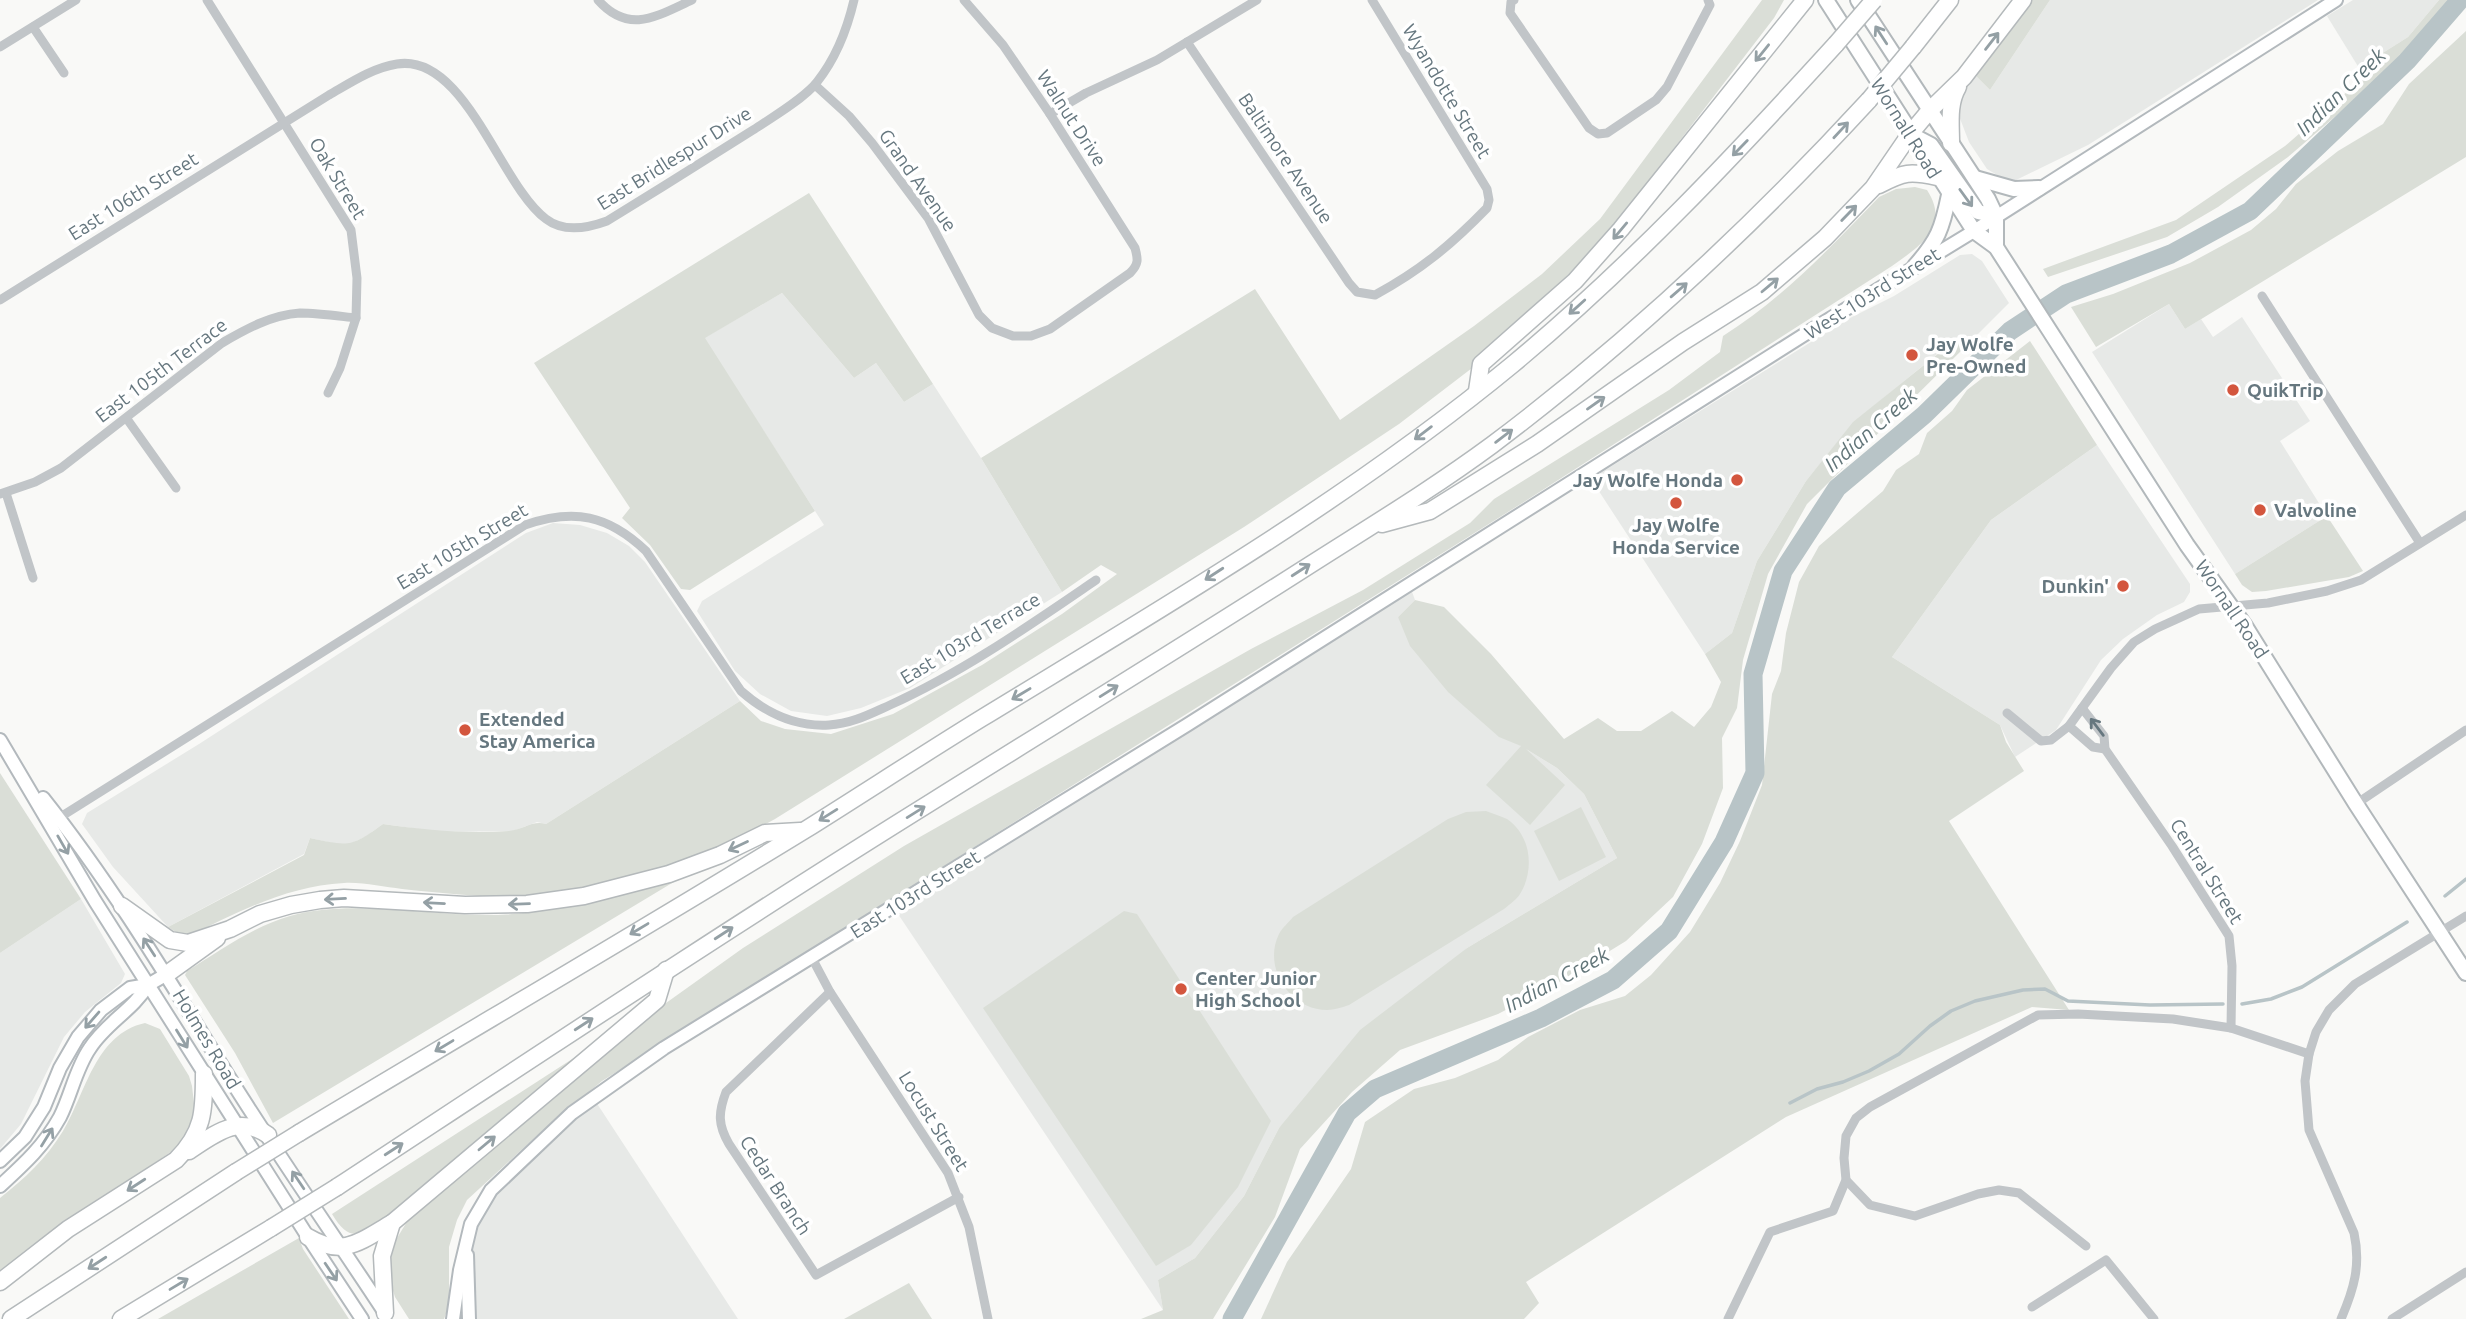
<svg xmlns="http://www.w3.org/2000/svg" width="2466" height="1319" font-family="Ubuntu,sans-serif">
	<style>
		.built { fill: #e7e9e7 }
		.green { fill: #daded7 }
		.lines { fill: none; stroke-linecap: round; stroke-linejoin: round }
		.stream { stroke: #b8c4c7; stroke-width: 3.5 }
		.river { stroke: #b8c4c7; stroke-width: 19 }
		.secondary-casing { stroke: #b3b9bd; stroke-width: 16 }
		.primary-casing { stroke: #b2b8bb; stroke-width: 18 }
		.highway-casing { stroke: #b4b9bb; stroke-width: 19 }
		.street { stroke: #c1c5c8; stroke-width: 9 }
		.secondary { stroke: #fff; stroke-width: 12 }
		.primary { stroke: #fff; stroke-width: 14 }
		.highway { stroke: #fff; stroke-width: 16 }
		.highway-bridge-casing { stroke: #b4b9bb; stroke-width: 19; stroke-linecap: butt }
		.highway-bridge { stroke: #fff; stroke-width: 16 }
		.oneway { stroke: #94a0a5 }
		.oneway2 { stroke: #66777f }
		.poi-dot { fill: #d3563e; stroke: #fff; stroke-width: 2.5 }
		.labels { text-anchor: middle; stroke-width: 7; stroke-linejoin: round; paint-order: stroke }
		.street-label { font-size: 19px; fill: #66777f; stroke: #fff }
		.poi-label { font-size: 19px; font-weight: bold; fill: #66777f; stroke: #fff; text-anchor: start }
		.water-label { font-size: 21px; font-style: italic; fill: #627579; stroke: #fff }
	</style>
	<rect width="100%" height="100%" fill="#f9f9f7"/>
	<g class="built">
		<polygon points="2050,0 2318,0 2088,145 2014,181 2002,178 1987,169 1969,142 1959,116 1958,104 1963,92 1975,75 1990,90"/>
		<polygon points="2353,0 2439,0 2408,37 2359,68 2327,16"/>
		<polygon points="1972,254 1982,261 2009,303 1969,343 1958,337 1853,423 1806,481 1757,561 1732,633 1705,654 1591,479 1848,319 1894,296 1960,255"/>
		<polygon points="782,293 854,378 876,363 904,402 933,384 981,458 1062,592 910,688 861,708 827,716 791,711 760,694 735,671 697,611 702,601 824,525 704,338"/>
		<polygon points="2169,304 2185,329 2201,319 2213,337 2242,317 2310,421 2280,441 2327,516 2235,574 2092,352"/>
		<polygon points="2097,445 2190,584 2190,592 2184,602 2157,615 2123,639 2101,660 2056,730 2015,757 2000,725 1892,657 1991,520"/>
		<polygon points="553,523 580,525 607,533 629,546 645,562 740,701 546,824 537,822 513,831 440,832 383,824 365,837 345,846 310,838 304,854 168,927 113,867 82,824 87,813 199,744 526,533"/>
		<polygon points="1411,589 1415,600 1398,617 1521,746 1557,768 1584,794 1617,858 1467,948 1279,1128 1244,1196 1195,1258 1158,1280 1163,1310 896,911"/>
		<polygon points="81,899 125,974 121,983 85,1012 64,1037 21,1124 0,1149 0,953"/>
		<polygon points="596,1102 738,1319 472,1319 471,1272 473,1246 478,1224 486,1207 499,1190 563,1129"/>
	</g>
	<g class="green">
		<path d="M1762,0h22l-10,18 -156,203 -74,80 -68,64 -77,59 -155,103 -469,292c-66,36 -149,69 -225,76 -50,5 -98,-1 -148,-6 -18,-2 -39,-7 -58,-6 -58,3 -108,30 -159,55l-17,-11 136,-72 6,-17c39,8 40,10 73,-14 43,6 83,10 126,7 14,-1 23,-11 37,-7l194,-123 21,20 24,8 46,5 62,-20 89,-49 80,-51 55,-40 -16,-9 -39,27 -81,-134 274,-169 85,131 134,-94 68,-52 58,-55z"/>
		<polygon points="2032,0 2050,0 1990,90 1975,75 2016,24"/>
		<polygon points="2439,0 2453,0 2380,78 2288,157 2218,207 2167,237 2048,277 2043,269 2176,220 2285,146 2364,77 2359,68 2408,37"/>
		<polygon points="2466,31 2466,157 2185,329 2169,304 2096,347 2071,307 2113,294 2190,263 2251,230 2276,209 2296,184 2338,151 2383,124 2409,84"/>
		<path d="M1915,187l12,3c24,37 -7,56 -35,76l-365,234 -925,581 -61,51 -74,68 -10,20 -8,27v58l-5,14h-35l-14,-22 -6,-19v-16l2,-14 20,-33 144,-117 83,-75 105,-75 161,-102 347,-197 112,-59 107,-67 24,-24 175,-109 51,-38 3,-16c60,-38 107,-88 156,-139l17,-8z"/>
		<polygon points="809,193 933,384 904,402 876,363 854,378 782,293 705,338 815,511 690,590 681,589 650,545 622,518 630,508 534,363"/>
		<polygon points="1959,337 1969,343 1807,504 1768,574 1743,660 1737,708 1722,738 1723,788 1702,844 1673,897 1626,941 1556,984 1498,1014 1400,1050 1352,1092 1300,1149 1275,1217 1213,1319 1141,1319 1163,1310 1158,1280 1195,1258 1244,1196 1279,1128 1360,1030 1467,948 1617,858 1584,794 1557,768 1526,749 1565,785 1530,825 1486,785 1521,746 1499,737 1448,692 1410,646 1398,617 1415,600 1444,607 1491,654 1564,739 1598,718 1617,731 1641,731 1672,711 1694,727 1711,707 1721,682 1705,654 1732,633 1757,561 1806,481 1853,422"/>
		<polygon points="2030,341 2097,445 1991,520 1892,657 2000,725 2006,742 2024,771 1949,821 2069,1010 2032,1007 1786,1117 1526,1282 1539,1303 1524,1319 1261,1319 1287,1262 1351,1169 1365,1122 1414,1089 1455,1078 1498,1060 1528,1037 1580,1010 1625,996 1651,975 1690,932 1720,883 1740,841 1762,785 1772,694 1781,671 1786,633 1799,582 1819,546 1883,491 1896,470 1919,454 1927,433 1952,411 1967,390"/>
		<polygon points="2327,516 2363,571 2349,577 2266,591 2252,592 2242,585 2235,574"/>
		<polygon points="0,773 81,899 0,953"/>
		<polygon points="1581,807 1606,857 1559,881 1534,831"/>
		<path d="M1486,811c7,3 15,5 21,8 24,16 28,51 13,75 -3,5 -10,10 -16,15l-155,96c-6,2 -15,5 -22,5 -36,0 -65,-42 -48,-76 3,-6 10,-12 14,-17l155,-98 18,-7z"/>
		<path d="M687,874l-414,249 -38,-70 -50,-78 2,-4c33,-20 65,-44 103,-55 66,-19 152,4 222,-2 59,-5 118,-24 175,-40z"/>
		<polygon points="1124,911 1137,914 1271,1121 1238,1187 1191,1245 1156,1266 983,1008"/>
		<path d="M145,1023l15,6 29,47 3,10 4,35 -18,26 -122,83 -56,44v-76c25,-20 46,-39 63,-67 23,-38 32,-97 82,-108z"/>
		<path d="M583,1052l-198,167c-25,16 -35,25 -53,-5z"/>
		<polygon points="299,1238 303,1249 349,1319 158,1319"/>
		<polygon points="909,1283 932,1319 844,1319"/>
	</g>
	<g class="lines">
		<g class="stream">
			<polyline points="2445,896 2466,879"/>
			<polyline points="2242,1004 2271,999 2302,987 2407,922"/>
			<polyline points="1790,1103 1817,1089 1843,1082 1869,1071 1899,1054 1930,1026 1951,1011 1975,1001 2023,990 2045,989 2068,1001 2150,1005 2223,1004"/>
		</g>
		<polyline class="river" points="1232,1319 1347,1113 1375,1089 1541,1018 1613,980 1669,931 1724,842 1755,773 1753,674 1783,571 1837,488 1924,415 2010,331 2066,294 2171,254 2250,211 2407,61 2460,0"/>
		<g class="secondary-casing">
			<g id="secondary">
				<polyline points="0,740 95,901 308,1237 362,1319"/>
				<path d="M43,798c70,88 127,184 186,279 50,80 104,157 156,236"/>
				<polyline points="0,1161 25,1137 44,1107 60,1068 78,1037 101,1010 130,988 148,985 167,974"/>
				<path d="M0,1186c24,-22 44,-40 60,-69 11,-22 16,-49 30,-69 16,-25 43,-38 58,-63"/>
				<polyline points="467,1255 469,1319"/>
				<polyline points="453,1319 460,1270 471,1224 491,1190 572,1113 664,1048 1187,725 1810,331 1974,231 2336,0"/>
			</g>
		</g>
		<g class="primary-casing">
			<g id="primary">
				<polyline points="1826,0 1974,231 1996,247 2187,545 2245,626 2356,804 2466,973"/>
				<polyline points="1858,0 1988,199 1996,216 1996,247"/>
				<polyline points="1912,135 1931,145 1978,212 1996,216"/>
				<polyline points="1975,178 2014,189 2039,188"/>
				<path d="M1915,266c23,-26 27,-37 34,-71"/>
			</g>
		</g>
		<g class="highway-casing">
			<g id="highway">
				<polyline points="1913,47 1950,0"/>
				<path d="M1951,143c0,-19 -3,-39 7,-56"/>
				<path d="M1879,185c25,-13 31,-14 58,-8"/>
				<polyline points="1477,391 1481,364 1575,281 1621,229 1805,0"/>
				<polyline points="1382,524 1430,511 1537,444 1683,342 1762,292 1825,238 1873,188 1910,134 1930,110 1964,77 2023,0"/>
				<polyline points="122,906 170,940 188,943 230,929 260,914 291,905 320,900 344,898 465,905 527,904 584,896 669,874 720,855 765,833 800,831"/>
				<polyline points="167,974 217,938"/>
				<path d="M299,1133c168,-101 338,-200 506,-303 59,-37 117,-75 177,-112 180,-110 366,-218 530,-353 117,-97 222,-209 324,-321"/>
				<path d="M189,1151c26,-17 49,-37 79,-16"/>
				<path d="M337,1187c198,-130 395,-261 596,-386 123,-77 247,-153 369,-231 64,-41 129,-80 190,-125 137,-103 261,-219 377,-345"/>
				<path d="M308,1237c35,21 53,4 84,-14"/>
				<path d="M0,1282l68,-53 108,-69c28,-28 28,-49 28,-86"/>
				<polyline points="385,1313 382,1256 392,1223 657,1000 666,970"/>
				<polyline points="11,1319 236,1172"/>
				<polyline points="121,1319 271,1228"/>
			</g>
		</g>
		<g class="street">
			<polyline points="207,0 351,230 357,278 356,318 340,368 328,393"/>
			<path d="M598,0c31,35 59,16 94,0"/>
			<polyline points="1514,0 1511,2 1510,13 1589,128 1598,134 1607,133 1656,100 1667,87 1710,5 1708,0"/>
			<polyline points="33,27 64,73"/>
			<path d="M1187,42l162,241 8,9 18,3c46,-25 76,-50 112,-87l2,-8 -2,-11 -115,-189"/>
			<polyline points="0,47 76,0"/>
			<path d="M815,85l34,31 23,27 56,75 51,97 13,13 21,8h18l19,-7 80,-56c9,-9 8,-14 5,-25l-85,-134 -47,-69 -39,-45"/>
			<polyline points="1050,114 1086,93 1157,60 1257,0"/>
			<polyline points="2262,296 2420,543"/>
			<path d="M0,300l329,-205c21,-12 43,-27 68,-31 68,-11 103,121 149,155 18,14 42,9 61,2 49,-30 97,-60 146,-91 17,-11 52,-32 64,-48 19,-24 30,-52 37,-82"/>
			<polyline points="127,419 176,488"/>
			<polyline points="6,493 33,578"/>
			<path d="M0,494l35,-12 26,-14 161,-125c24,-14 49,-28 78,-30 18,0 38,3 56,5"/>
			<polyline points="2082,708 2104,736 2105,749 2172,846 2229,936 2232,966 2231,1028"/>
			<polyline points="2007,713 2041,741 2051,740 2069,726 2111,668 2134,642 2155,629 2199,609 2268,603 2327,591 2361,580 2466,515"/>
			<polyline points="2069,726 2093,747 2105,749"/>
			<polyline points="2356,804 2466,730"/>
			<path d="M54,821l471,-296c49,-17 83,-10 121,26l95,140c25,22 54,36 88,34 22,-1 41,-11 61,-20 73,-33 140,-80 206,-125"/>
			<polyline points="812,958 830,992 948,1173 969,1227 988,1319"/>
			<path d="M830,992l-104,100c-8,21 -8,33 3,52l87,131 143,-78"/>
			<polyline points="1846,1180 1870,1205 1915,1216 1978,1194 1999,1190 2019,1193 2086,1246"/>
			<polyline points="2032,1307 2106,1260 2154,1319"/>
			<polyline points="1728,1319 1770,1232 1833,1211 1846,1180 1844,1158 1846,1136 1856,1118 1870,1107 2038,1015 2078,1014 2173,1019 2231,1028 2309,1054"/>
			<path d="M2341,1319c13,-30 20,-54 13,-86l-45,-103 -4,-49 4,-27 7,-22 13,-22 26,-26 111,-68"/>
			<polyline points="2392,1319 2466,1272"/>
		</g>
		<use href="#secondary" class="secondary"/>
		<use href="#primary" class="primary"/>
		<use href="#highway" class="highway"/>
		<g class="highway-bridge-casing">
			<g id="highway-bridge">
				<polyline points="1836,44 1874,0"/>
				<polyline points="1869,100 1913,47"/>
				<polyline points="236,1172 299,1133"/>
				<polyline points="271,1228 337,1187"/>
			</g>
		</g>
		<use href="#highway-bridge" class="highway-bridge"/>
	</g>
	<defs><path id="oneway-shaft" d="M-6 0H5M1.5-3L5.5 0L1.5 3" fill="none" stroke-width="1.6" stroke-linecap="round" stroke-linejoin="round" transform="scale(1.75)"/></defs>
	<g class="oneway">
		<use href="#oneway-shaft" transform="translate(1881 35) rotate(-123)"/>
		<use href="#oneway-shaft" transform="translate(1992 41) rotate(-52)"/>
		<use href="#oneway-shaft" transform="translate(1762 53) rotate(129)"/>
		<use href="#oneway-shaft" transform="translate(1841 130) rotate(-47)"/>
		<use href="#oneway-shaft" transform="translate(1740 148) rotate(134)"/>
		<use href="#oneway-shaft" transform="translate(1966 198) rotate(54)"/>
		<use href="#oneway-shaft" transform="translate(1849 213) rotate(-46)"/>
		<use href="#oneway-shaft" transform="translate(1620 231) rotate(130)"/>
		<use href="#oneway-shaft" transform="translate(1770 285) rotate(-40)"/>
		<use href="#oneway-shaft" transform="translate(1679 290) rotate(-41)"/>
		<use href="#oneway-shaft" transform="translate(1577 307) rotate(138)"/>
		<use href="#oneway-shaft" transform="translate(1596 403) rotate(-35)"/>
		<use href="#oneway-shaft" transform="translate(1423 433) rotate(143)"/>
		<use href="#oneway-shaft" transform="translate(1504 436) rotate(-37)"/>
		<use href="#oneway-shaft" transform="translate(1301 570) rotate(-33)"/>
		<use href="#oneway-shaft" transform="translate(1214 574) rotate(147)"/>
		<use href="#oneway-shaft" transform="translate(1109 691) rotate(-32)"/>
		<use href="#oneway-shaft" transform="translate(1021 694) rotate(149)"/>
		<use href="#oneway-shaft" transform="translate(916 812) rotate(-32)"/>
		<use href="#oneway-shaft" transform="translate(828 815) rotate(148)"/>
		<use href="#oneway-shaft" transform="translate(63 845) rotate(60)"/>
		<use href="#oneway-shaft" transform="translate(738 846) rotate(155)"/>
		<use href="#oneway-shaft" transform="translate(335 899) rotate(177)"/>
		<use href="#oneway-shaft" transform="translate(434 903) rotate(-177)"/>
		<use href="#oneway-shaft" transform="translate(519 904) rotate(178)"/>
		<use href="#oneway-shaft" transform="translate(639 929) rotate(149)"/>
		<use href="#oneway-shaft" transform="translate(724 933) rotate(-33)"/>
		<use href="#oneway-shaft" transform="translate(149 947) rotate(-123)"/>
		<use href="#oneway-shaft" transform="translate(92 1020) rotate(131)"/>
		<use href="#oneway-shaft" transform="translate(584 1024) rotate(-33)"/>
		<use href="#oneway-shaft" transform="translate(182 1039) rotate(58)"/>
		<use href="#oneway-shaft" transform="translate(444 1046) rotate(149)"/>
		<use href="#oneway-shaft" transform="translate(47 1137) rotate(-58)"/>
		<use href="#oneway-shaft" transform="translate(487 1143) rotate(-40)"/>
		<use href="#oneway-shaft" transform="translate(394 1149) rotate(-33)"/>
		<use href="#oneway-shaft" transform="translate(298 1180) rotate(-124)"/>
		<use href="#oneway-shaft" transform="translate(136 1185) rotate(147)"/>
		<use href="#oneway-shaft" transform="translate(97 1263) rotate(147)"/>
		<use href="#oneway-shaft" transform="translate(331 1272) rotate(56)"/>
		<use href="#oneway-shaft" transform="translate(179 1284) rotate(-31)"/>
	</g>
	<use class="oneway2" href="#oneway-shaft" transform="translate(2097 727) rotate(-127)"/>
	<g class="poi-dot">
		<circle cx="1912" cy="355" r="7"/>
		<circle cx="2233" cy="390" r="7"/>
		<circle cx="1737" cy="480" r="7"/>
		<circle cx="1676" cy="503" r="7"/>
		<circle cx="2260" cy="510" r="7"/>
		<circle cx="2123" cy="586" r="7"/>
		<circle cx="465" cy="730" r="7"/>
		<circle cx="1181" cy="989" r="7"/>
	</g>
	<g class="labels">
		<g class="street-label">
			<text transform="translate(1447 91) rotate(59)" y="7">Wyandotte Street</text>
			<text transform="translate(1072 118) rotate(57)" y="7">Walnut Drive</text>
			<text transform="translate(1906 128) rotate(58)" y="7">Wornall Road</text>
			<text transform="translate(674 158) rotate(-32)" y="7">East Bridlespur Drive</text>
			<text transform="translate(1286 158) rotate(56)" y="7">Baltimore Avenue</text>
			<text transform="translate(338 178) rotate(59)" y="7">Oak Street</text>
			<text transform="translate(918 180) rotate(55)" y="7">Grand Avenue</text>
			<text transform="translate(133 196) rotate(-32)" y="7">East 106th Street</text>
			<text transform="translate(1872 293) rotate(-32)" y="7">West 103rd Street</text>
			<text transform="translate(161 370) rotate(-37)" y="7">East 105th Terrace</text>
			<text transform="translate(462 546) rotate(-31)" y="7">East 105th Street</text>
			<text transform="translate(2232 609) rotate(56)" y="7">Wornall Road</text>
			<text transform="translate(970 638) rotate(-31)" y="7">East 103rd Terrace</text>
			<text transform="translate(2207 871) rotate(58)" y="7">Central Street</text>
			<text transform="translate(915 894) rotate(-32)" y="7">East 103rd Street</text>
			<text transform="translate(207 1039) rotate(59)" y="7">Holmes Road</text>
			<text transform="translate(934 1121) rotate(58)" y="7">Locust Street</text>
			<text transform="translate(776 1185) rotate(57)" y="7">Cedar Branch</text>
		</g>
		<g class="poi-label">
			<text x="1926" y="351">Jay Wolfe<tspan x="1926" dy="22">Pre-Owned</tspan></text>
			<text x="2247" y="397">QuikTrip</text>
			<text x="1723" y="487" text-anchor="end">Jay Wolfe Honda</text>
			<text x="2274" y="517">Valvoline</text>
			<text x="1676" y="532" text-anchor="middle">Jay Wolfe<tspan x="1676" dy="22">Honda Service</tspan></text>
			<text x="2109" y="593" text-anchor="end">Dunkin'</text>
			<text x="479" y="726">Extended<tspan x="479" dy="22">Stay America</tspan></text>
			<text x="1195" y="985">Center Junior<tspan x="1195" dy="22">High School</tspan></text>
		</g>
		<g class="water-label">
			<text transform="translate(2341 92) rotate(-44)" y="7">Indian Creek</text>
			<text transform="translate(1871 430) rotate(-41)" y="7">Indian Creek</text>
			<text transform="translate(1557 980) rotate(-28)" y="7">Indian Creek</text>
		</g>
	</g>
</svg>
